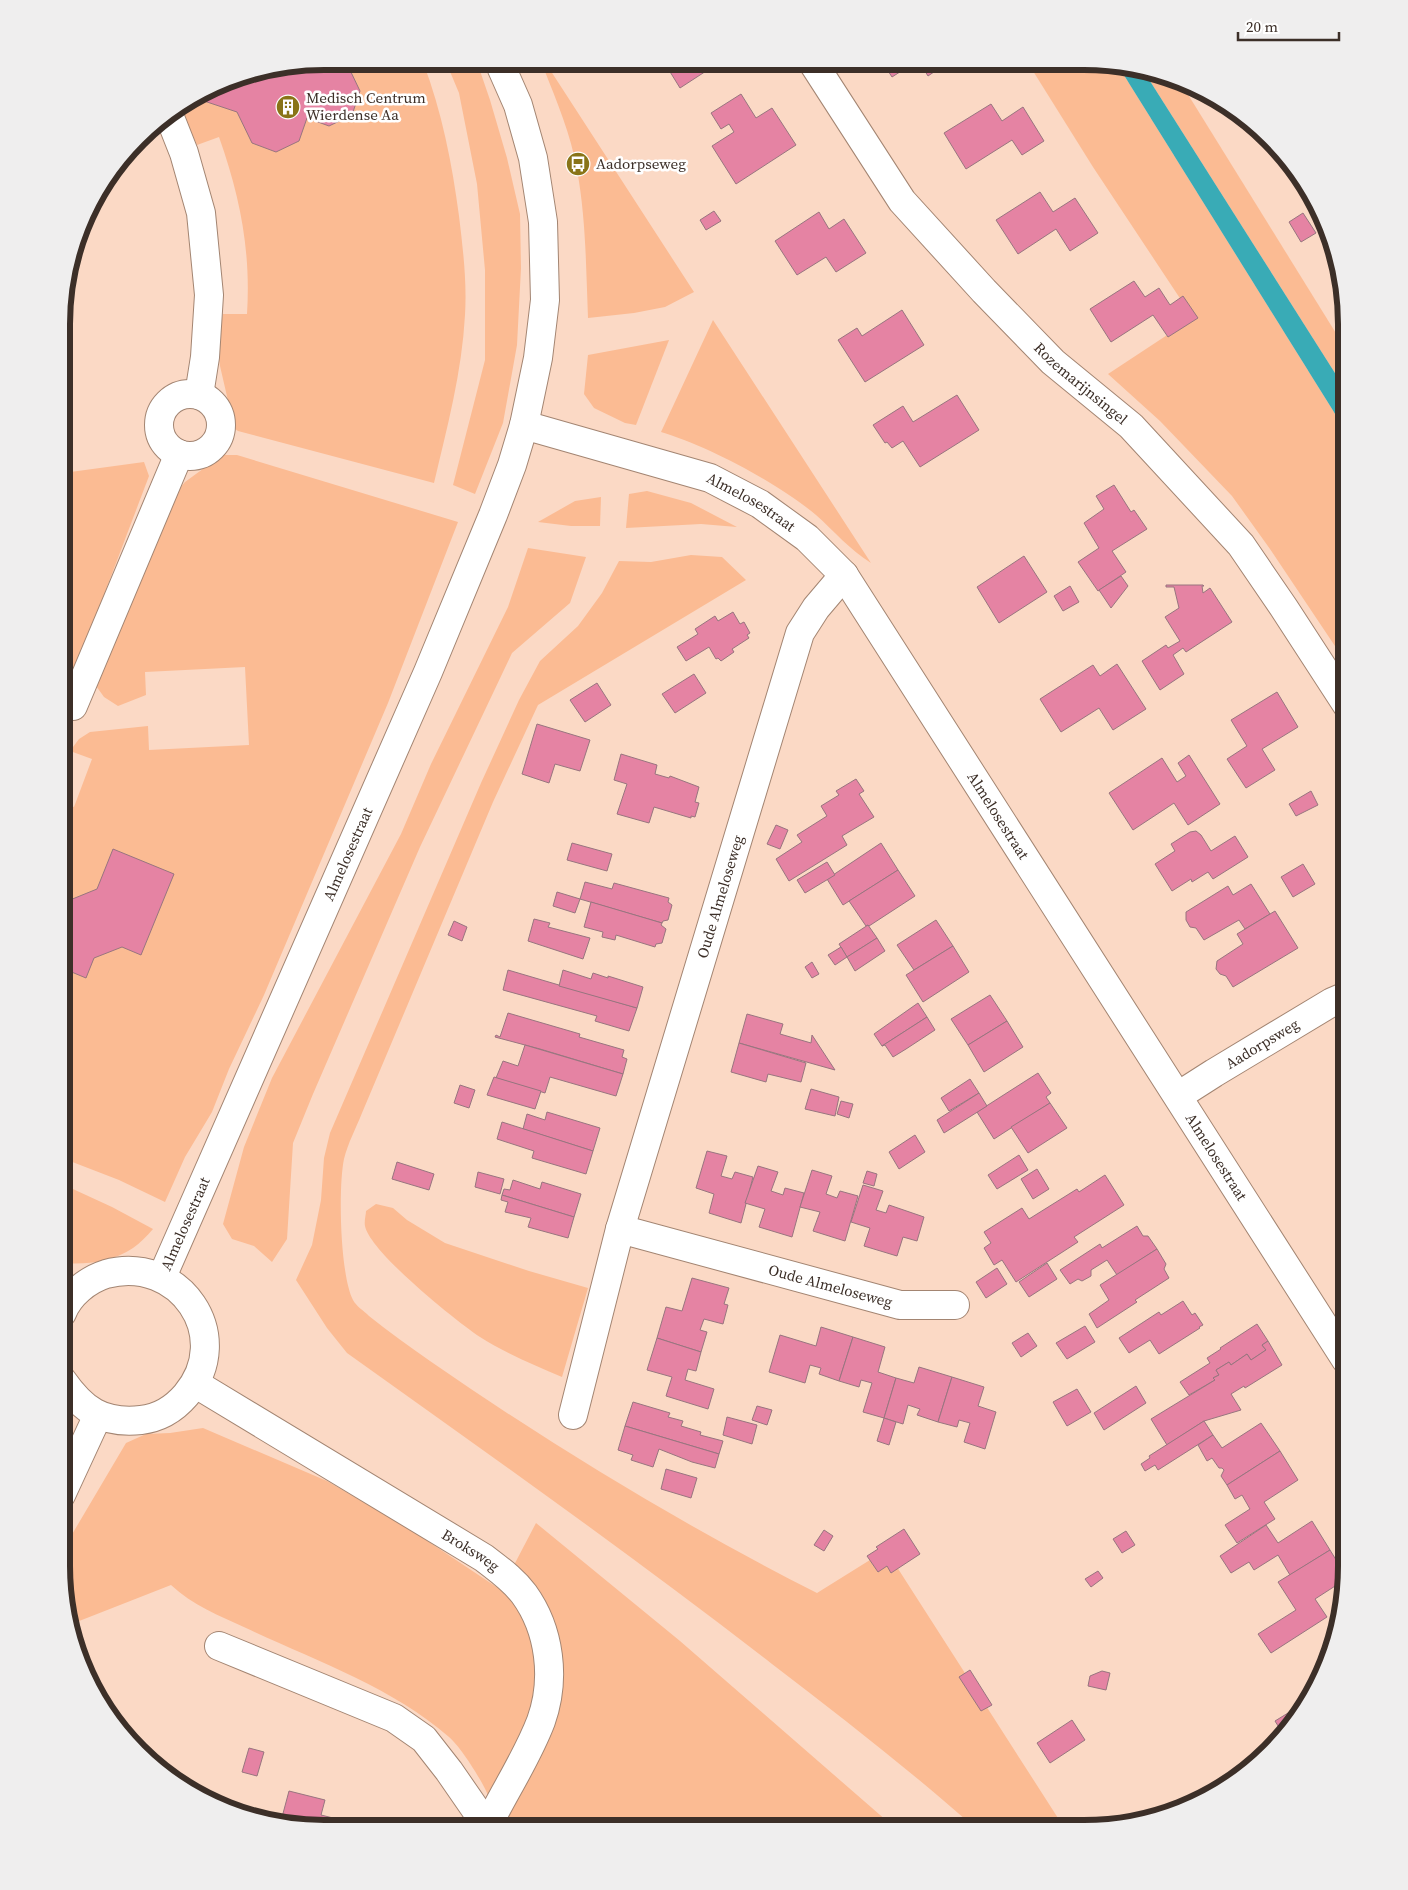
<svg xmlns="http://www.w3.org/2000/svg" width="1408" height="1890" font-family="'Source Serif 4',serif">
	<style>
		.green { fill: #fbbb93 }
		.water { fill: #39abb6 }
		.building { fill: #e583a3; stroke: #98757f }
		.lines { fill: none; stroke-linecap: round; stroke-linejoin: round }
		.minor-casing { stroke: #a38572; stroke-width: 30 }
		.minor { stroke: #fff; stroke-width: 28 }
		.labels { text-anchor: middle; stroke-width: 5; stroke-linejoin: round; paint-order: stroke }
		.poi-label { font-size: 15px; fill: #3c2f28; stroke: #fff; text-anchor: start }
		.street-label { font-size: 15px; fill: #3c2f28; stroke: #fff }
		.rim { fill: none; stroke: #3c2f28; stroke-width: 6 }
	</style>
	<rect width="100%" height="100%" fill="#fbd9c5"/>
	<g class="green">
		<path d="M324,61l99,1c19,50 29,101 36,154 4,33 8,66 6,99 -3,57 -18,113 -31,168l-196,-52 -7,-5 -2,-21 -9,-39 -3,-25 6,-27h24c4,-63 -7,-118 -28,-177l-22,8 -17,-36 59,-34z"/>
		<polygon points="446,62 477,62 490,100 507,158 520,214 521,268 517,345 503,423 475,494 453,485 485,360 485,270 477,184 459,93"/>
		<path d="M543,62h2l149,230 -29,15 -31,6 -46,5c-2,-50 -2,-100 -11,-148 -6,-35 -20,-68 -33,-101z"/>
		<polygon points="1028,63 1117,64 1347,433 1347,664 1270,549 1232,496 1160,421 1108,374 1193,318 1093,167"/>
		<polygon points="1143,70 1179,80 1347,351 1347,392"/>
		<path d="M713,320l158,243c-21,-13 -37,-32 -55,-48 -38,-32 -108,-69 -155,-83z"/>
		<polygon points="669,340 636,425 625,423 594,408 584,394 588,355"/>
		<polygon points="222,455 237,455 458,522 388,703 264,995 229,1069 212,1112 185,1157 165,1202 119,1180 62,1158 63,803 74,807 92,759 70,751 79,739 90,732 148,726 149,750 249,745 245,667 145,672 146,695 118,706 104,697 94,683 165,505 185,482"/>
		<polygon points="144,462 149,476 74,674 63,670 63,473"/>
		<polygon points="647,491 691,503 737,527 701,524 626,528 629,494"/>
		<polygon points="601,497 600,526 571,526 538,522 575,501"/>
		<polygon points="528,548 586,557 570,603 512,653 420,847 313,1094 293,1143 287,1239 272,1262 254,1246 232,1239 223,1224 244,1147 272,1078 401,834 431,764 508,607"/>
		<path d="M691,555l31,2 24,23 -208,125 -45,97 -131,311c-6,15 -14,30 -18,46 -6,28 -4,116 9,141 3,6 11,11 16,16 20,16 40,30 61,45 124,86 253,164 387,232l69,-43 179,279 -90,-1c-65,-58 -134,-111 -203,-164 -139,-108 -282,-209 -425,-311l-20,-25 -31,-48 16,-35 9,-45 3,-42 6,-25 151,-350 38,-83 21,-39 38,-35 24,-33 17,-32 32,1z"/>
		<path d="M62,1184l50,23 41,22c-6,7 -13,14 -20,19 -21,14 -47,17 -71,15z"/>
		<path d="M376,1204l17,4 14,12 38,23 84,28 59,17 -26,89c-28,-12 -57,-24 -82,-40 -24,-16 -110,-85 -115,-111 -1,-5 1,-11 1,-15z"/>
		<path d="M203,1428l124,53 81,47 93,62 35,-67 144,118 215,187 -406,-1c-1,-10 2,-25 -2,-34 -6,-14 -27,-47 -38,-56 -57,-50 -135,-77 -203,-109 -26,-12 -54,-23 -75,-43l-102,40 -8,-58v-14l65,-110 20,-9 24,-1z"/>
	</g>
	<polygon class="water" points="1117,64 1143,70 1347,392 1347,433"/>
	<g class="building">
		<polygon points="324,61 329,61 349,68 360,91 352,115 329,126 307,118 299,141 276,152 252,143 237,112 204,101 202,96 239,75"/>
		<polygon points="664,62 720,62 680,88"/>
		<polygon points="883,63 914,63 892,77"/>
		<polygon points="920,63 947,63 928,76"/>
		<polygon points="741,94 756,118 772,108 796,145 736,184 712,146 734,132 729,124 721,129 711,113"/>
		<polygon points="991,104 1002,121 1023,107 1044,141 1022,155 1012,140 966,169 944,133"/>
		<polygon points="1291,165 1311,195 1304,199 1286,169"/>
		<polygon points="1040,192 1053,212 1075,198 1098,233 1070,251 1056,229 1018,254 996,220"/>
		<polygon points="714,211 721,221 706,230 700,220"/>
		<polygon points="819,212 829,229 844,219 866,253 836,272 826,257 797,275 775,241"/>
		<polygon points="1303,213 1316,233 1301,242 1289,222"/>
		<polygon points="1134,281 1145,297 1159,288 1170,305 1183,296 1198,318 1168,337 1153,315 1111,342 1090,309"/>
		<polygon points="902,310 924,345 865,382 838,340 857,328 862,336"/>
		<polygon points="957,395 979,430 920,467 903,441 892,448 887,442 885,443 873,425 903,406 913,422"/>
		<polygon points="1114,485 1131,512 1134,510 1147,529 1112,551 1126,572 1098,591 1078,562 1099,548 1084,523 1104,509 1096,496"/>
		<polygon points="1024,556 1047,592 999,623 977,587"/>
		<polygon points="1121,576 1128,586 1111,608 1099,590"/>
		<polygon points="1166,585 1203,585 1204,586 1202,586 1203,593 1210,588 1232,622 1186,652 1183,648 1173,655 1184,674 1160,690 1142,661 1166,645 1168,648 1180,641 1165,617 1179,608 1174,587 1166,587"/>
		<polygon points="1070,586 1079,602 1063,611 1054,596"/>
		<polygon points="733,612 740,624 744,622 750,633 747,635 749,638 732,649 734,652 721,661 718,658 716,659 709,647 686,661 677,647 698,634 695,629 715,616 718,621"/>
		<polygon points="1117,664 1146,709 1113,730 1099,708 1061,732 1040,699 1093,665 1100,676"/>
		<polygon points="694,674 706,693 675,713 662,694"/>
		<polygon points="597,683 611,705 585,722 570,700"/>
		<polygon points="1277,692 1298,727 1262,749 1275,770 1246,788 1227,759 1247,746 1231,720"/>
		<polygon points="537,724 590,740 580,771 555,764 549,783 522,774"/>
		<polygon points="621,754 657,765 655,774 669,778 670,776 699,787 695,802 699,803 695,817 691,816 691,818 654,807 649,823 617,814 627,784 614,780"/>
		<polygon points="1189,755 1220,804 1188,825 1174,803 1133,830 1109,793 1162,758 1177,782 1186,776 1178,763"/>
		<polygon points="856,779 864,791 859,794 874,817 842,836 847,845 789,881 776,859 802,842 797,835 827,816 821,806 839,795 836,791"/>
		<polygon points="1311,791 1318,805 1296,816 1289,804"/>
		<polygon points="776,825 788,830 780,849 767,844"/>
		<polygon points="1196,831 1201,835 1211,851 1235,836 1248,857 1213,879 1208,872 1192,882 1191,879 1172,891 1155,864 1175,851 1171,844 1190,832"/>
		<polygon points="572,843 612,854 607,871 567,860"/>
		<polygon points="881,843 898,870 843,905 827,879"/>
		<polygon points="113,849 174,874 141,955 122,947 94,958 86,978 62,968 62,897 70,900 97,889"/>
		<polygon points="827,862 835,875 805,893 797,880"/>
		<polygon points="1303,864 1315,884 1293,897 1281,877"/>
		<polygon points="898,870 915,896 869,926 868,925 866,926 849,901"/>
		<polygon points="585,882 612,889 614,883 669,898 668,902 672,905 668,920 663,921 662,923 580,899"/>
		<polygon points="1251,884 1270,914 1245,929 1239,920 1204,940 1196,928 1190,927 1186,920 1186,912 1228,886 1233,895"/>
		<polygon points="557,892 580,899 575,913 553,906"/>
		<polygon points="591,902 662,923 661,925 666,929 662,943 656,944 655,947 616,935 615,940 602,937 603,932 584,927"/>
		<polygon points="1275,911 1298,948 1233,987 1226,976 1220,974 1216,969 1217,961 1243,944 1237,934"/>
		<polygon points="534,919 550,923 548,927 590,938 583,959 528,941"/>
		<polygon points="936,920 953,946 914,970 897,945"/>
		<polygon points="454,921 467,927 462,941 448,935"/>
		<polygon points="868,925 877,938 847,957 839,944"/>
		<polygon points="1346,933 1346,950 1339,937"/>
		<polygon points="877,938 885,951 855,971 847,957"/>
		<polygon points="953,946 969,972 923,1002 906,975"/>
		<polygon points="841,947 847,957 835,965 828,955"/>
		<polygon points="812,962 819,974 812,978 805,967"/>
		<polygon points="508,970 637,1008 629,1031 595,1021 597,1016 503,990"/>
		<polygon points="563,970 591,979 593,973 608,978 608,976 643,987 637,1008 559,986"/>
		<polygon points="990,995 1007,1021 968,1045 951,1019"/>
		<polygon points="918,1003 927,1017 882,1046 874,1034"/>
		<polygon points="508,1013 580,1034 579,1037 624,1050 622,1057 627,1059 623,1074 540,1049 495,1037 496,1035 500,1037"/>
		<polygon points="747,1014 783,1024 780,1034 811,1043 812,1035 835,1070 739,1043"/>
		<polygon points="927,1017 935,1030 906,1049 893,1057 885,1045 882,1046"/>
		<polygon points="1007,1021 1023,1047 984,1072 968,1045"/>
		<polygon points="739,1043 806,1063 801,1082 768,1074 766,1082 731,1072"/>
		<polygon points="525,1045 623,1074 616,1096 550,1077 545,1093 496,1078 503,1061 518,1066"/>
		<polygon points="1038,1073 1051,1093 1046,1097 1050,1103 994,1139 977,1112"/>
		<polygon points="494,1077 541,1091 535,1109 487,1095"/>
		<polygon points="970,1079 979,1093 949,1111 941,1098"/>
		<polygon points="460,1085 475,1090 469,1108 454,1103"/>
		<polygon points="811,1089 839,1097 835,1116 805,1109"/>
		<polygon points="979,1093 987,1106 944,1133 937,1120"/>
		<polygon points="841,1101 853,1104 849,1118 837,1114"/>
		<polygon points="1050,1103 1067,1128 1028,1153 1011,1127"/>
		<polygon points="547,1112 600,1128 593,1151 523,1129 527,1114 545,1120"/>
		<polygon points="502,1122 593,1151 586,1174 532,1158 534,1151 497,1139"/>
		<polygon points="915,1135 925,1152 899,1169 889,1152"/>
		<polygon points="707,1151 727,1156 721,1176 732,1179 735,1172 753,1177 741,1223 709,1213 714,1194 696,1188"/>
		<polygon points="1019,1155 1028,1170 997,1189 988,1175"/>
		<polygon points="397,1162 434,1174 429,1190 392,1179"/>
		<polygon points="758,1166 778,1172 771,1191 783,1195 785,1188 804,1193 792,1237 759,1227 765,1209 745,1203"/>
		<polygon points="1037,1169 1049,1189 1033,1199 1021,1179"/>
		<polygon points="812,1170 832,1176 826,1194 837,1198 840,1191 858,1196 845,1241 813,1231 820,1212 800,1207"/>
		<polygon points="867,1171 877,1174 874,1186 863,1183"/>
		<polygon points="478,1172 504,1179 500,1194 475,1187"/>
		<polygon points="1105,1175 1124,1205 1074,1237 1078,1242 1016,1282 1002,1260 994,1265 984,1248 991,1243 984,1232 1022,1208 1029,1219 1077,1189 1079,1192"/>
		<polygon points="513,1180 540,1189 542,1182 581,1194 574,1217 502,1195 504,1189 510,1190"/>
		<polygon points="863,1185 883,1191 876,1210 886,1213 889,1205 924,1217 917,1241 903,1237 897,1256 864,1246 870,1228 851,1222"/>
		<polygon points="502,1195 574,1217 568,1238 528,1227 531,1218 505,1212 508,1202 501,1200"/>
		<polygon points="1137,1226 1143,1236 1148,1236 1157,1249 1117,1275 1107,1260 1091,1270 1091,1276 1082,1281 1078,1279 1070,1284 1060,1270 1100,1244 1102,1248"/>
		<polygon points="1157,1249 1166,1264 1164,1269 1169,1278 1135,1300 1137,1302 1097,1328 1089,1314 1109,1300 1100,1285"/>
		<polygon points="1047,1263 1057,1279 1029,1297 1019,1282"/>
		<polygon points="997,1268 1007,1284 986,1298 976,1282"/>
		<polygon points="692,1278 729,1288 724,1304 728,1305 723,1324 704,1319 700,1330 707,1332 701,1352 657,1338 666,1307 682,1311"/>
		<polygon points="1183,1301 1192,1315 1195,1313 1203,1325 1199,1327 1200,1328 1159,1354 1150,1340 1129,1353 1119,1338 1159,1312 1161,1315"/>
		<polygon points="1257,1324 1268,1341 1262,1345 1266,1350 1251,1360 1247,1354 1231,1365 1229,1362 1216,1370 1219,1375 1213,1378 1215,1380 1189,1395 1180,1382 1210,1363 1207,1358 1221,1349 1220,1348"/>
		<polygon points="1085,1326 1095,1342 1067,1359 1056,1343"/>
		<polygon points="821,1327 853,1337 839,1381 819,1374 821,1368 810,1365 805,1383 769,1372 780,1335 816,1346"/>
		<polygon points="1028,1333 1037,1346 1021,1357 1012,1343"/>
		<polygon points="853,1337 885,1347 878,1372 896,1378 884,1418 863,1412 872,1383 861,1380 859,1387 839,1381"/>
		<polygon points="657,1338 701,1352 696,1371 688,1369 685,1380 714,1389 708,1409 666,1396 672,1377 647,1370"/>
		<polygon points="1268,1341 1282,1365 1245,1388 1244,1386 1231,1394 1241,1410 1204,1421 1167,1445 1151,1419 1215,1380 1213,1378 1219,1375 1216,1370 1229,1362 1231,1365 1247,1354 1251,1360 1266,1350 1262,1345"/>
		<polygon points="919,1367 952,1377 938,1422 917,1415 920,1409 908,1405 903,1424 884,1418 896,1378 914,1383"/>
		<polygon points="952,1377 984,1387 978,1406 996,1412 985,1449 964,1442 970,1423 959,1420 957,1427 938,1422"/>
		<polygon points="1136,1386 1146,1403 1104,1430 1094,1413"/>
		<polygon points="1077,1389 1091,1412 1067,1426 1053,1402"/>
		<polygon points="633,1402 670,1413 668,1417 683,1421 681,1426 701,1432 700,1435 723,1441 719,1454 625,1426"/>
		<polygon points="757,1406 772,1410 767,1425 752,1420"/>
		<polygon points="727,1417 757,1425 752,1444 723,1435"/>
		<polygon points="884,1418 896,1422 889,1445 877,1441"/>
		<polygon points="1204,1421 1213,1435 1158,1470 1155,1465 1145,1471 1141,1464 1150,1458 1149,1456"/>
		<polygon points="1261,1423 1280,1451 1227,1485 1221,1476 1224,1470 1222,1468 1219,1468 1212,1458 1207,1461 1198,1445 1213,1435 1222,1448"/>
		<polygon points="625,1426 719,1454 715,1468 692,1462 659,1449 653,1467 631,1460 633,1455 618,1450"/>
		<polygon points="1280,1451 1298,1480 1264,1502 1275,1519 1237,1543 1225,1525 1250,1509 1242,1495 1235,1499 1227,1485"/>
		<polygon points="666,1469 697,1478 691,1498 661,1489"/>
		<polygon points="1312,1521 1330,1550 1290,1575 1278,1555 1254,1570 1249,1562 1231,1573 1220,1556 1266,1525 1278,1543"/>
		<polygon points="904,1529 920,1554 891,1573 887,1566 878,1572 867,1556 878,1549 876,1547"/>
		<polygon points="824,1530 833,1536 824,1551 814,1545"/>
		<polygon points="1126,1531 1135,1545 1122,1553 1113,1539"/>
		<polygon points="1330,1550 1346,1576 1346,1579 1315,1599 1327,1617 1271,1653 1258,1634 1296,1610 1278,1582"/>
		<polygon points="1098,1571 1103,1578 1091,1587 1085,1579"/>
		<polygon points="970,1670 992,1705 981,1711 959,1677"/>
		<polygon points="1102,1671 1110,1673 1106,1690 1088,1686 1090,1676"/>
		<polygon points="1301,1705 1304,1710 1303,1712 1283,1734 1275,1721"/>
		<polygon points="1072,1720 1085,1740 1050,1763 1037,1743"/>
		<polygon points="249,1748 264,1752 257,1776 242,1772"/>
		<polygon points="289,1791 325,1800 321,1815 337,1819 335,1825 341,1827 303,1827 281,1821"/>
	</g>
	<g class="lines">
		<g class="minor-casing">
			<g id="minor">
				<path id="s1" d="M813,63l89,138 82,90 69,71 78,64 110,119 43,63 63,97"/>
				<polyline points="169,115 184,153 201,213 209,295 205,357 199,395"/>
				<circle cx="190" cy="425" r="31"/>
				<path id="s2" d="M524,425l186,53 50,26 47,34 37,37 502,785"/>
				<polyline points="73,706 179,454"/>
				<path id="s3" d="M1178,1096l36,-23 118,-71 14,-6"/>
				<path id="s4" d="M620,1229l280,76h55"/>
				<path id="s5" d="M162,1277l266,-605 65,-157 19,-50 12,-40 14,-67 7,-58 -2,-78 -10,-64 -15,-53 -19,-43"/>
				<path d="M62,1380c21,30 40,44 79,40 18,-2 33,-11 45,-25 50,-59 -7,-141 -80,-121 -19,6 -37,21 -44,39"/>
				<path id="s6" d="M196,1384l288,174c14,11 29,21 40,36 26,36 32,85 17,127 -14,37 -37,71 -54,106"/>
				<path id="s7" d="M573,1415l47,-186 180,-596 16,-25 28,-33"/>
				<polyline points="61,1495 98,1415"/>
				<polyline points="219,1646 394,1718 424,1739 449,1771 487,1826"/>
			</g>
		</g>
		<use href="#minor" class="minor"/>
	</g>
	<defs>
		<g id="building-disc" transform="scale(1.25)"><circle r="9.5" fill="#897417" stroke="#fff"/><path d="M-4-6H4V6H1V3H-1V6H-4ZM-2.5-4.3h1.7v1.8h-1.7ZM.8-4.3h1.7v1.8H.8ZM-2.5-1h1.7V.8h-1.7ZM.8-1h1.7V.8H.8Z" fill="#fff"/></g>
		<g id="bus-disc" transform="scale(1.25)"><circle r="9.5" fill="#897417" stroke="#fff"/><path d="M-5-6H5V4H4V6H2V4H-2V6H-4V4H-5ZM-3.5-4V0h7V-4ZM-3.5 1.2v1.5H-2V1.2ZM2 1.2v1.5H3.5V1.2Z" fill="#fff"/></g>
	</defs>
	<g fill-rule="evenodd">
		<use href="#building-disc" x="288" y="107"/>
		<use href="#bus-disc" x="578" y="164"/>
	</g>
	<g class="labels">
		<g class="poi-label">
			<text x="306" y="103">Medisch Centrum<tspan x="306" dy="17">Wierdense Aa</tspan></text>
			<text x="596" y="169">Aadorpseweg</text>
		</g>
		<g class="street-label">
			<text dy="5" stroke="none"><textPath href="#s1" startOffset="420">Rozemarijnsingel</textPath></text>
			<text dy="5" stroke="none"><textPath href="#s2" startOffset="241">Almelosestraat</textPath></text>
			<text dy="5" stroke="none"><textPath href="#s2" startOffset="646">Almelosestraat</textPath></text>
			<text dy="5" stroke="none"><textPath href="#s5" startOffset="462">Almelosestraat</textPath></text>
			<text dy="5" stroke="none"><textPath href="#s7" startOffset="539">Oude Almeloseweg</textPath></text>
			<text dy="5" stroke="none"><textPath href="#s3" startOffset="99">Aadorpsweg</textPath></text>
			<text dy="5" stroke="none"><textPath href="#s2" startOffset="1051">Almelosestraat</textPath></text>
			<text dy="5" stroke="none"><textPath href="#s5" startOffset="58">Almelosestraat</textPath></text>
			<text dy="5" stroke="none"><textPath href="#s4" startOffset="218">Oude Almeloseweg</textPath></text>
			<text dy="5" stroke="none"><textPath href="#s6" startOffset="321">Broksweg</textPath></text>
		</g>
	</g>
	<path d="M0 0H1408V1890H0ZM324 70H1084A254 254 0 0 1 1338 324V1566A254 254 0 0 1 1084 1820H324A254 254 0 0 1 70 1566V324A254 254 0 0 1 324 70Z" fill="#efeeee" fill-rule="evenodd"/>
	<path class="rim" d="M324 70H1084A254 254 0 0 1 1338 324V1566A254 254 0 0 1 1084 1820H324A254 254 0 0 1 70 1566V324A254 254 0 0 1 324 70Z"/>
	<path d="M1238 32v8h101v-8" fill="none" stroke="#3c2f28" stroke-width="2.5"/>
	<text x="1246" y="32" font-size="15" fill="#3c2f28" stroke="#ffffff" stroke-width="4" paint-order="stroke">20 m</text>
</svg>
